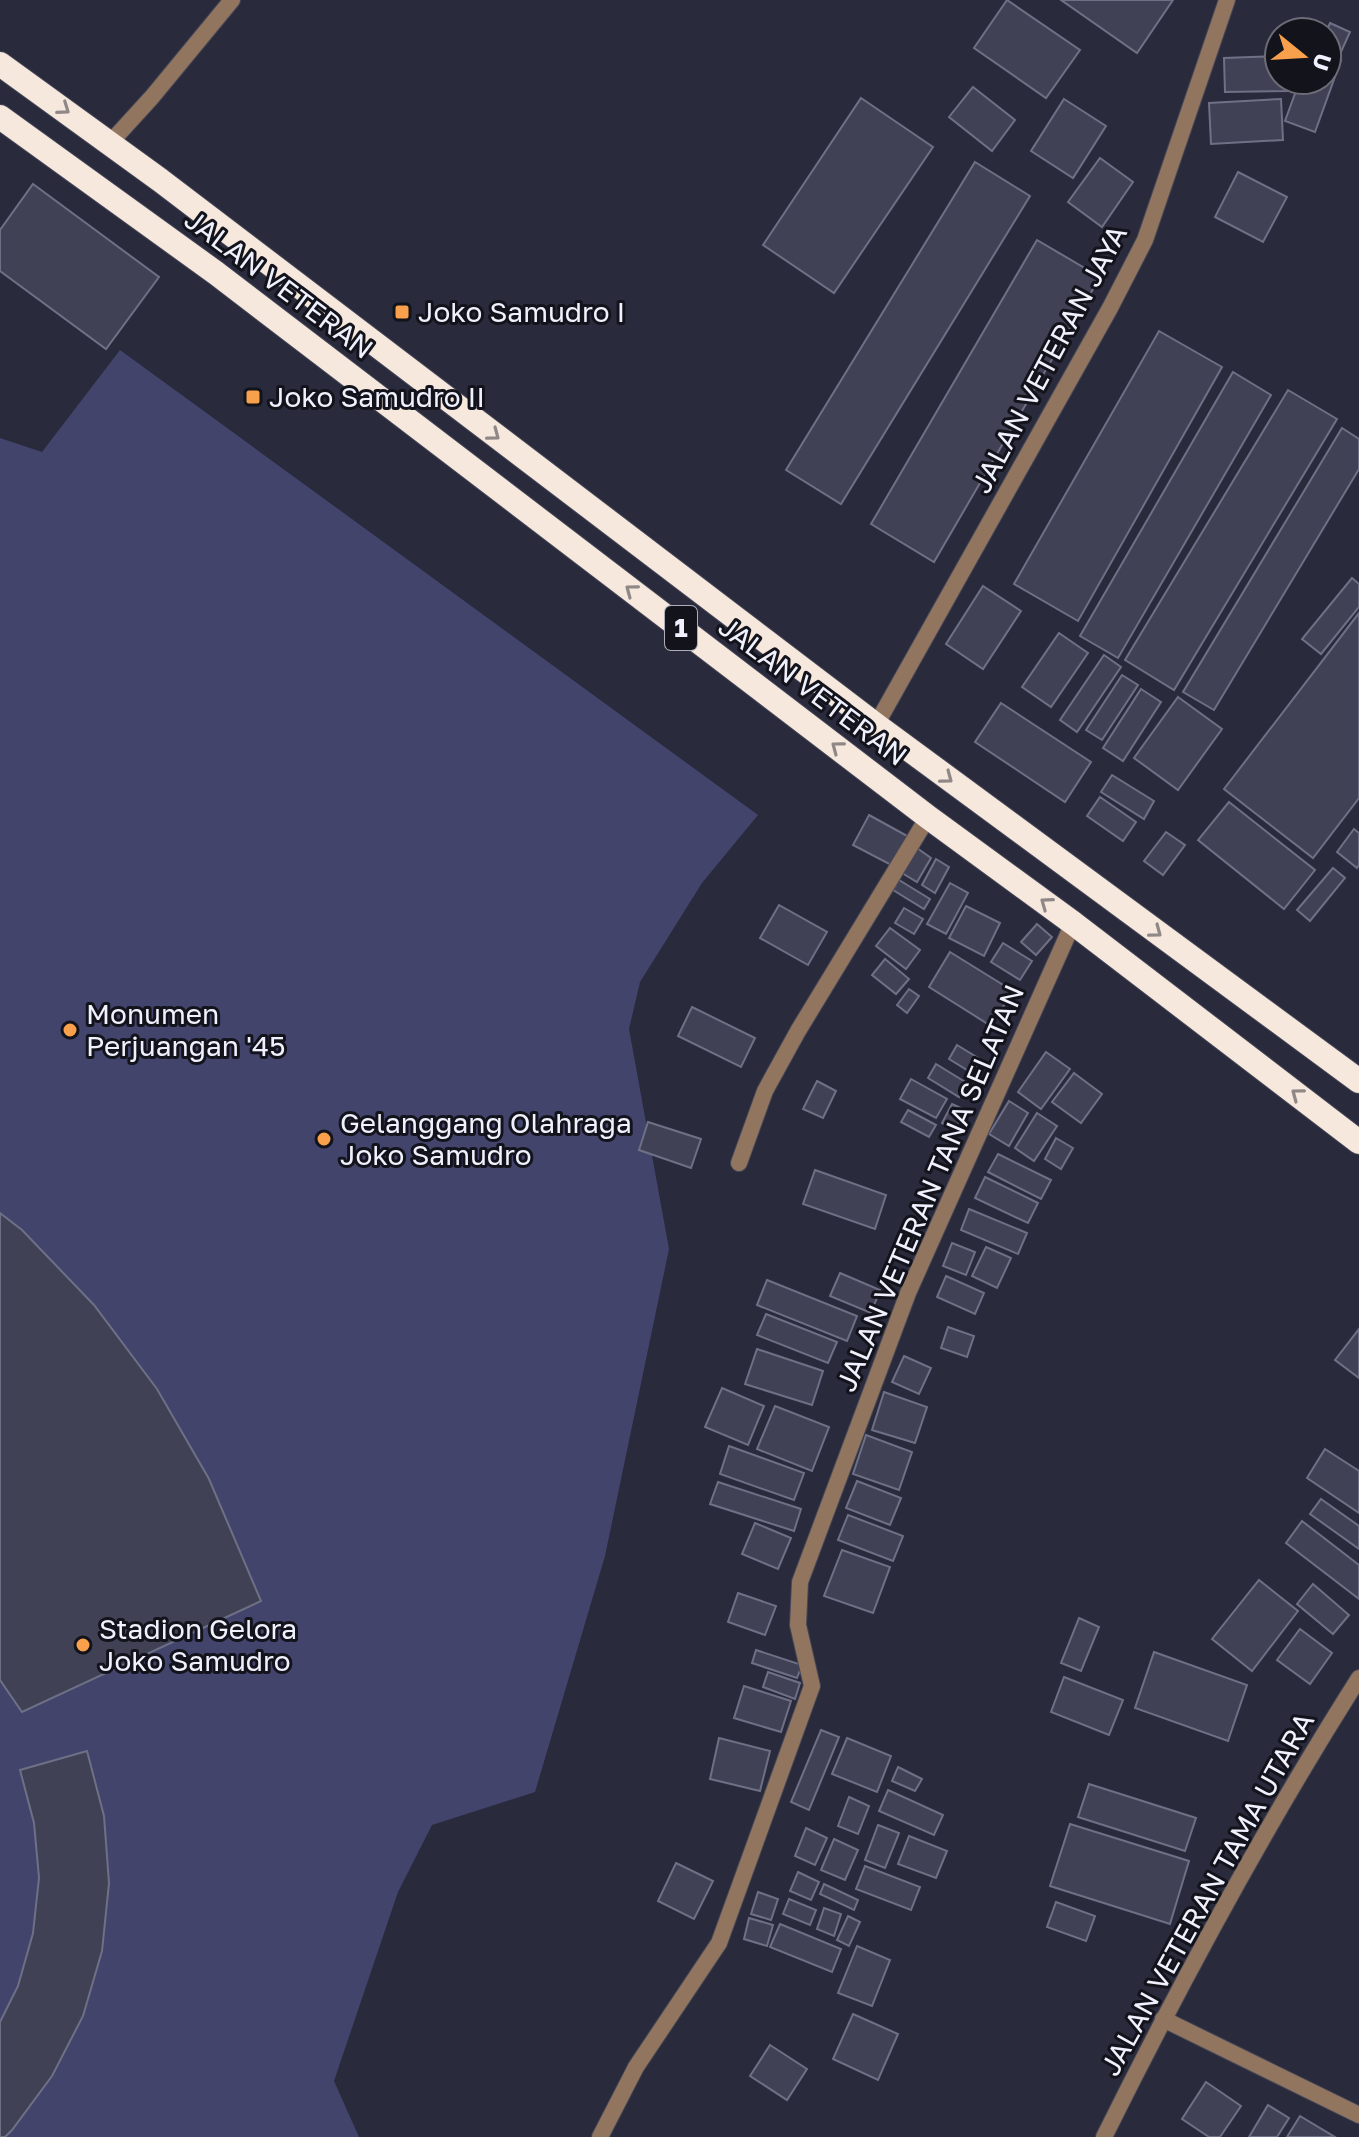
<svg xmlns="http://www.w3.org/2000/svg" width="1359" height="2137" font-family="'Golos Text',sans-serif">
	<style>
		.green { fill: #42446c }
		.building { fill: #404155; stroke: #6e7086; stroke-width: 2 }
		.lines { fill: none; stroke-linecap: round; stroke-linejoin: round }
		.street-casing { stroke: #454657; stroke-width: 18 }
		.highway-casing { stroke: #454657; stroke-width: 26 }
		.street { stroke: #91755e; stroke-width: 16 }
		.highway { stroke: #f6e8dd; stroke-width: 24 }
		.oneway { stroke: #908886 }
		.poi-dot { fill: #f8a04b; stroke: #13131c; stroke-width: 3 }
		.labels { text-anchor: middle; stroke-width: 6; stroke-linejoin: round; paint-order: stroke }
		.shield { fill: #13131c; stroke: #aeaeba; stroke-width: 2 }
		.shield-label { font-size: 26px; font-weight: bold; fill: #f0f1fe }
		.street-label { font-size: 28px; fill: #f0f1fe; stroke: #13131c }
		.poi-label { font-size: 28px; fill: #f0f1fe; stroke: #13131c; text-anchor: start }
	</style>
	<rect width="100%" height="100%" fill="#292a3c"/>
	<polygon class="green" points="120,350 758,815 702,883 640,982 629,1029 669,1249 605,1556 535,1792 432,1825 398,1892 334,2081 359,2137 0,2137 0,438 42,452"/>
	<g class="building">
		<polygon points="1007,0 1080,50 1046,98 974,48"/>
		<polygon points="1061,0 1173,0 1137,53"/>
		<polygon points="1330,23 1350,32 1341,52 1327,45 1326,32"/>
		<polygon points="1327,55 1341,60 1315,132 1285,121 1300,80 1327,80"/>
		<polygon points="1279,56 1279,80 1288,80 1288,91 1225,92 1224,58"/>
		<polygon points="973,87 1015,120 992,151 949,117"/>
		<polygon points="861,98 933,147 834,293 763,245"/>
		<polygon points="1064,99 1106,126 1073,178 1031,151"/>
		<polygon points="1281,99 1283,140 1211,144 1209,103"/>
		<polygon points="1100,158 1133,182 1102,227 1068,202"/>
		<polygon points="975,162 1030,196 841,504 786,470"/>
		<polygon points="1238,172 1287,197 1263,242 1215,217"/>
		<polygon points="33,184 159,277 106,349 0,271 0,230"/>
		<polygon points="1037,240 1100,277 934,562 871,524"/>
		<polygon points="1159,331 1222,367 1078,621 1014,584"/>
		<polygon points="1233,372 1271,395 1118,658 1080,636"/>
		<polygon points="1288,390 1337,419 1174,690 1125,660"/>
		<polygon points="1342,428 1359,439 1359,469 1214,710 1183,692"/>
		<polygon points="1352,578 1359,584 1359,607 1321,654 1302,639"/>
		<polygon points="983,586 1021,611 983,669 946,644"/>
		<polygon points="1359,613 1359,798 1313,858 1224,789"/>
		<polygon points="1059,633 1088,653 1051,707 1022,687"/>
		<polygon points="1104,655 1121,667 1077,732 1060,720"/>
		<polygon points="1122,675 1138,685 1102,740 1086,730"/>
		<polygon points="1141,689 1161,702 1123,761 1103,748"/>
		<polygon points="1178,697 1222,729 1178,790 1134,758"/>
		<polygon points="1001,703 1091,762 1065,802 975,742"/>
		<polygon points="1112,775 1154,801 1144,819 1101,792"/>
		<polygon points="1100,797 1136,822 1123,841 1087,816"/>
		<polygon points="1229,802 1315,870 1284,909 1198,840"/>
		<polygon points="869,815 909,837 893,866 853,845"/>
		<polygon points="1354,829 1359,833 1359,865 1357,868 1337,852"/>
		<polygon points="1166,832 1185,845 1163,875 1144,861"/>
		<polygon points="917,848 931,858 917,882 902,873"/>
		<polygon points="936,859 949,867 935,893 922,885"/>
		<polygon points="1333,868 1345,878 1310,921 1297,910"/>
		<polygon points="899,880 930,899 924,909 893,890"/>
		<polygon points="950,883 968,893 946,934 927,924"/>
		<polygon points="779,905 827,932 808,965 760,938"/>
		<polygon points="966,906 1000,923 984,956 949,938"/>
		<polygon points="904,908 923,919 914,934 895,923"/>
		<polygon points="1037,924 1052,937 1036,955 1021,942"/>
		<polygon points="890,928 920,950 906,969 876,946"/>
		<polygon points="1003,943 1032,961 1020,980 991,962"/>
		<polygon points="950,952 1013,991 991,1026 929,987"/>
		<polygon points="885,959 909,979 896,994 872,975"/>
		<polygon points="909,989 919,996 907,1013 897,1005"/>
		<polygon points="692,1007 755,1038 741,1067 678,1036"/>
		<polygon points="957,1045 980,1059 972,1073 949,1059"/>
		<polygon points="1046,1052 1070,1069 1041,1109 1018,1092"/>
		<polygon points="936,1064 967,1083 959,1097 928,1078"/>
		<polygon points="1074,1073 1102,1094 1081,1123 1052,1102"/>
		<polygon points="911,1079 947,1099 936,1118 900,1099"/>
		<polygon points="817,1081 836,1091 823,1118 803,1109"/>
		<polygon points="1009,1101 1028,1113 1009,1146 989,1134"/>
		<polygon points="952,1104 965,1110 955,1130 942,1123"/>
		<polygon points="908,1110 936,1125 929,1137 901,1122"/>
		<polygon points="1037,1113 1057,1126 1034,1161 1015,1148"/>
		<polygon points="648,1122 701,1139 691,1168 639,1150"/>
		<polygon points="1056,1138 1073,1148 1061,1169 1045,1159"/>
		<polygon points="998,1154 1051,1180 1041,1199 988,1172"/>
		<polygon points="815,1170 886,1195 875,1229 803,1204"/>
		<polygon points="985,1177 1038,1203 1028,1223 975,1198"/>
		<polygon points="969,1209 1027,1233 1018,1254 961,1230"/>
		<polygon points="0,1213 22,1230 94,1305 157,1389 209,1479 261,1601 22,1712 0,1680"/>
		<polygon points="952,1243 975,1252 966,1275 943,1266"/>
		<polygon points="986,1247 1011,1258 997,1288 972,1276"/>
		<polygon points="840,1273 880,1290 871,1313 830,1296"/>
		<polygon points="946,1276 984,1293 975,1314 937,1297"/>
		<polygon points="767,1280 857,1316 847,1341 757,1305"/>
		<polygon points="766,1314 837,1342 828,1363 757,1335"/>
		<polygon points="948,1327 974,1336 967,1357 941,1348"/>
		<polygon points="1359,1329 1359,1378 1335,1360"/>
		<polygon points="757,1349 823,1371 812,1405 745,1384"/>
		<polygon points="904,1356 931,1368 919,1394 892,1382"/>
		<polygon points="722,1388 764,1406 748,1445 705,1427"/>
		<polygon points="884,1392 927,1407 915,1443 872,1430"/>
		<polygon points="775,1406 829,1427 812,1471 757,1449"/>
		<polygon points="866,1435 912,1452 899,1490 853,1474"/>
		<polygon points="729,1446 804,1473 794,1500 720,1474"/>
		<polygon points="1325,1449 1359,1471 1359,1513 1307,1478"/>
		<polygon points="857,1481 901,1498 890,1525 846,1508"/>
		<polygon points="718,1482 801,1509 794,1531 710,1504"/>
		<polygon points="1321,1499 1359,1526 1359,1549 1310,1514"/>
		<polygon points="848,1515 903,1536 893,1561 838,1540"/>
		<polygon points="1302,1521 1359,1565 1359,1599 1286,1543"/>
		<polygon points="755,1523 791,1538 778,1569 742,1554"/>
		<polygon points="842,1550 890,1567 873,1613 824,1596"/>
		<polygon points="1259,1580 1298,1611 1252,1671 1212,1639"/>
		<polygon points="1313,1584 1349,1615 1333,1634 1297,1604"/>
		<polygon points="738,1593 776,1606 765,1635 728,1622"/>
		<polygon points="1079,1618 1099,1627 1081,1671 1061,1663"/>
		<polygon points="1300,1629 1332,1653 1310,1684 1277,1660"/>
		<polygon points="756,1650 802,1665 797,1678 752,1663"/>
		<polygon points="1154,1652 1247,1685 1228,1741 1135,1708"/>
		<polygon points="768,1672 800,1683 795,1699 763,1687"/>
		<polygon points="1064,1677 1123,1700 1109,1735 1051,1712"/>
		<polygon points="744,1686 791,1701 781,1732 734,1718"/>
		<polygon points="821,1730 839,1737 809,1810 791,1802"/>
		<polygon points="719,1738 770,1751 760,1791 710,1779"/>
		<polygon points="847,1738 891,1756 877,1792 832,1774"/>
		<polygon points="87,1751 104,1816 109,1883 102,1951 83,2016 52,2076 12,2130 5,2137 0,2137 0,2022 18,1986 33,1933 39,1878 34,1823 20,1770"/>
		<polygon points="898,1767 922,1779 915,1791 892,1781"/>
		<polygon points="1089,1784 1196,1818 1185,1851 1078,1817"/>
		<polygon points="888,1790 943,1815 934,1835 879,1811"/>
		<polygon points="849,1797 869,1806 858,1834 838,1826"/>
		<polygon points="1070,1824 1189,1861 1170,1924 1050,1886"/>
		<polygon points="878,1825 899,1833 885,1868 865,1860"/>
		<polygon points="806,1828 827,1838 815,1865 795,1856"/>
		<polygon points="909,1836 947,1851 936,1878 898,1864"/>
		<polygon points="834,1839 858,1850 845,1880 821,1870"/>
		<polygon points="676,1863 713,1881 694,1919 658,1901"/>
		<polygon points="865,1866 920,1887 911,1910 856,1889"/>
		<polygon points="798,1872 819,1882 811,1900 790,1891"/>
		<polygon points="824,1884 858,1900 854,1910 820,1894"/>
		<polygon points="758,1892 778,1899 771,1920 751,1914"/>
		<polygon points="789,1899 816,1910 810,1925 783,1914"/>
		<polygon points="1056,1902 1095,1916 1086,1941 1047,1927"/>
		<polygon points="824,1908 841,1914 834,1936 817,1929"/>
		<polygon points="848,1916 860,1922 849,1946 837,1940"/>
		<polygon points="749,1918 773,1925 767,1946 744,1939"/>
		<polygon points="780,1924 841,1949 832,1972 770,1947"/>
		<polygon points="857,1946 890,1960 872,2006 838,1993"/>
		<polygon points="853,2014 898,2034 878,2080 833,2059"/>
		<polygon points="770,2045 807,2069 787,2100 750,2076"/>
		<polygon points="1206,2082 1241,2106 1220,2137 1209,2137 1182,2119"/>
		<polygon points="1268,2105 1289,2118 1277,2137 1249,2137"/>
		<polygon points="1300,2116 1335,2137 1287,2137"/>
	</g>
	<g class="lines">
		<g class="street-casing">
			<g id="street">
				<polyline points="110,143 152,97 232,0"/>
				<polyline points="876,725 1110,308 1145,240 1227,0"/>
				<polyline points="739,1163 765,1091 798,1031 928,817"/>
				<polyline points="1163,2019 1359,2115"/>
				<polyline points="600,2137 636,2067 719,1943 812,1686 798,1625 800,1582 908,1293 1073,923"/>
				<path d="M1104,2137c78,-157 161,-311 255,-459"/>
			</g>
		</g>
		<g class="highway-casing">
			<g id="highway">
				<polyline points="0,64 160,180 876,725 1359,1081"/>
				<polyline points="0,117 216,273 928,817 1073,923 1359,1142"/>
			</g>
		</g>
		<use href="#street" class="street"/>
		<use href="#highway" class="highway"/>
	</g>
	<defs><path id="oneway-chevron" d="M-2-3.5L2.5 0L-2 3.5" fill="none" stroke-width="1.6" stroke-linecap="round" stroke-linejoin="round" transform="scale(2)"/></defs>
	<g class="oneway">
		<use href="#oneway-chevron" transform="translate(64 109) rotate(35)"/>
		<use href="#oneway-chevron" transform="translate(494 435) rotate(37)"/>
		<use href="#oneway-chevron" transform="translate(631 590) rotate(-143)"/>
		<use href="#oneway-chevron" transform="translate(837 747) rotate(-143)"/>
		<use href="#oneway-chevron" transform="translate(947 778) rotate(37)"/>
		<use href="#oneway-chevron" transform="translate(1046 903) rotate(-144)"/>
		<use href="#oneway-chevron" transform="translate(1156 932) rotate(37)"/>
		<use href="#oneway-chevron" transform="translate(1297 1094) rotate(-143)"/>
	</g>
	<g class="poi-dot">
		<rect x="394" y="304" width="16" height="16" rx="4"/>
		<rect x="245" y="389" width="16" height="16" rx="4"/>
		<circle cx="70" cy="1030" r="8"/>
		<circle cx="324" cy="1139" r="8"/>
		<circle cx="83" cy="1645" r="8"/>
	</g>
	<g class="labels">
		<rect class="shield" x="665" y="606" width="32" height="44" rx="6"/>
		<g class="shield-label">
			<text x="681" y="637">1</text>
		</g>
		<g class="street-label">
			<text transform="translate(279 284) rotate(37)" y="10">JALAN VETERAN</text>
			<text transform="translate(1049 359) rotate(-62)" y="10">JALAN VETERAN JAYA</text>
			<text transform="translate(813 691) rotate(37)" y="10">JALAN VETERAN</text>
			<text transform="translate(930 1188) rotate(-67)" y="10">JALAN VETERAN TANA SELATAN</text>
			<text transform="translate(1207 1894) rotate(-61)" y="10">JALAN VETERAN TAMA UTARA</text>
		</g>
		<g class="poi-label">
			<text x="418" y="322">Joko Samudro I</text>
			<text x="269" y="407">Joko Samudro II</text>
			<text x="86" y="1024">Monumen<tspan x="86" dy="32">Perjuangan '45</tspan></text>
			<text x="340" y="1133">Gelanggang Olahraga<tspan x="340" dy="32">Joko Samudro</tspan></text>
			<text x="99" y="1639">Stadion Gelora<tspan x="99" dy="32">Joko Samudro</tspan></text>
		</g>
	</g>
	<g transform="translate(1303 56) rotate(108)"><circle r="38" fill="#13131c" stroke="#6b6c76" stroke-width="2"/>
	<path d="M0-6L14 30L0 20L-14 30Z" fill="#f8a04b"/>
	<text y="-12" font-size="22" font-weight="bold" text-anchor="middle" fill="#f0f1fe">U</text>
	</g>
</svg>
